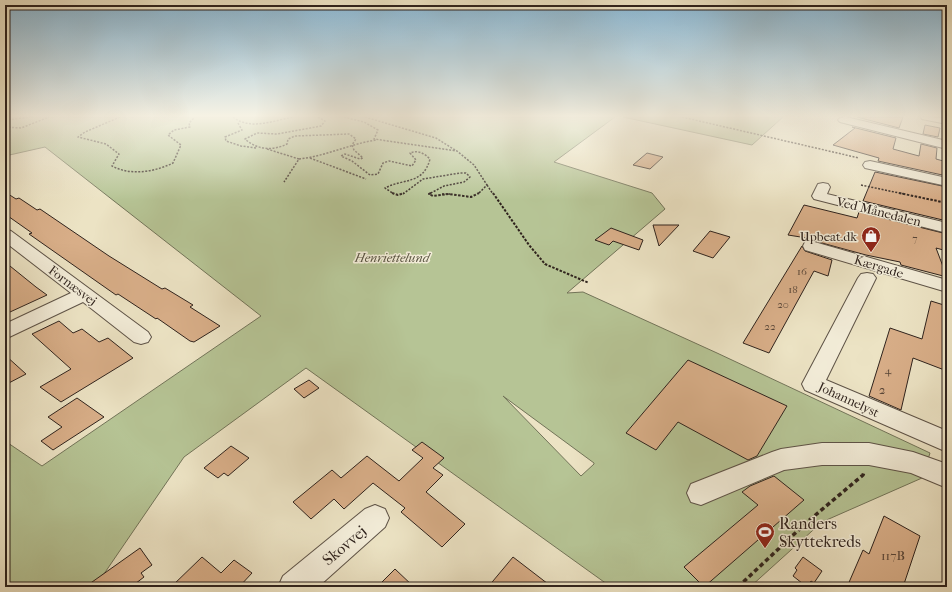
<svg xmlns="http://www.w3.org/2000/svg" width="952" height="592" font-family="'IM FELL French Canon',serif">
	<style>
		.green { fill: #b6c495; stroke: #727459; fill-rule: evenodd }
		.building { fill: #d8ae88; stroke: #2f231d }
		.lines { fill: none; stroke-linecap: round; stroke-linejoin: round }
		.minor-casing { stroke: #5e5347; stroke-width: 2 }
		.path-far2 { stroke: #2f231d; stroke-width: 1.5; stroke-dasharray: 2 1.5; stroke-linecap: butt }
		.path-far1 { stroke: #2f231d; stroke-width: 2; stroke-dasharray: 2.5 1.5; stroke-linecap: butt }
		.path { stroke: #2f231d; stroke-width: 3.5; stroke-dasharray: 4.5 3; stroke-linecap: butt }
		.minor { fill: #f3edd9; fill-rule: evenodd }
		.labels { text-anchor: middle; stroke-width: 3; stroke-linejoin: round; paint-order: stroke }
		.number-label { font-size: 11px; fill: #594638 }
		.street-label { font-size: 13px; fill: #2f231d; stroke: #f3edd9 }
		.poi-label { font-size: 13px; fill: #2f231d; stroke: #f3edd9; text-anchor: end }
		.park-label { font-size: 13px; font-style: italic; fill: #585341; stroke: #f3edd9 }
		.near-number-label { font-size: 13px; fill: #594638 }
		.near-poi-label { font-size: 16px; fill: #2f231d; stroke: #f3edd9; text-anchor: start }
		.near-street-label { font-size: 16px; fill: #2f231d; stroke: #f3edd9 }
	</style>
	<rect width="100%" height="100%" fill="#ece3c4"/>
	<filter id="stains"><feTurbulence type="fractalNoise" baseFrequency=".005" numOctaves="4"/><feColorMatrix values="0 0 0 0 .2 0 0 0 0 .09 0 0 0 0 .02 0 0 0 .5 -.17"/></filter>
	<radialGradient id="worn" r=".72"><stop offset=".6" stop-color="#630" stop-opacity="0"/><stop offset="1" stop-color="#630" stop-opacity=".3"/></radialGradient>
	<g class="green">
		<path d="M5,117h610l-61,45 98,31 13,16 -98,84 16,-1 134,61 213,100 -8,25 -100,44 -72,65h-139l-305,-219 -122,89 -89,130h-90v-146l37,25 219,-150 -216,-169 -40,9zM503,396l91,67v1l-13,12z"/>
		<polygon points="623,117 783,117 752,145"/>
	</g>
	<g class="building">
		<polygon points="857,117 903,117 899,128"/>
		<polygon points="925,125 940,128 938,137 923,134"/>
		<polygon points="852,127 896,138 893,149 919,156 921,144 937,148 936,159 947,162 947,176 878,161 879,158 833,145 855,128"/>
		<polygon points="647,153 663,157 650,169 633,165"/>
		<polygon points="875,172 947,187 947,221 863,201"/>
		<polygon points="5,192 16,199 19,198 37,210 40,209 109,256 162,289 165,288 193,305 190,307 220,326 194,342 190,341 157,318 156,319 118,294 116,295 29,234 32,233 5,214"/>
		<polygon points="804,205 857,218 859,212 947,234 947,251 936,248 947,277 901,265 900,262 866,255 811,240 805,240 807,238 788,235"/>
		<polygon points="653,225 679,225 659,246"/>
		<polygon points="611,228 643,240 639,250 613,241 609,245 595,240"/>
		<polygon points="710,231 730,237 713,258 693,251"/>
		<polygon points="802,246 805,251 832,260 828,276 814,271 769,353 743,343"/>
		<polygon points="5,262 36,287 47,295 10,312 5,307"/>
		<polygon points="931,301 947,306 947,371 913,358 901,410 869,396 890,328 922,339"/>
		<polygon points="59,321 73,333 82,329 99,342 108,338 133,358 61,402 40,387 71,369 32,334"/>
		<polygon points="5,355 26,374 5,385"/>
		<polygon points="688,360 787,406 757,456 748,460 678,422 656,450 626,433"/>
		<polygon points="309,380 319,388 304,398 294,389"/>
		<polygon points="77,398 104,417 53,450 41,441 62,427 48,417"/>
		<polygon points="422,442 444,458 433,468 443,475 426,492 465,524 442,547 401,512 405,508 373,483 344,509 334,499 311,519 293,502 332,470 341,478 367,456 399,481 423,458 412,450"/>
		<polygon points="231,446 249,458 228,476 224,473 218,478 204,468"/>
		<polygon points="774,476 804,500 704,587 684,567 758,505 742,492 750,486"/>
		<polygon points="884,516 920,536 903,587 847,587 863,550 869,554"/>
		<polygon points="140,548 152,565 141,573 144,577 131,587 85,587"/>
		<polygon points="202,557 221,573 234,560 252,573 239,587 171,587"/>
		<polygon points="513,557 552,587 488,587"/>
		<polygon points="803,557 822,571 814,583 811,581 807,587 793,576 797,570 795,568"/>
		<polygon points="395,569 414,587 377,587"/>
	</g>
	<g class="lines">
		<g class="minor-casing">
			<g id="minor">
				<polygon points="846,117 947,141 947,149 840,122 838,120 840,118"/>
				<polygon points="921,117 947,118 947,124 922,119"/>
				<polygon points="870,161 947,178 947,186 865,168 863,165 865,162"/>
				<polygon points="823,183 828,184 830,187 827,194 947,223 947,233 814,199 812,196 818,184"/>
				<polygon points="5,229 11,231 148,332 151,337 148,342 141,344 134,342 83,302 5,339 5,324 71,293 5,242"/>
				<polygon points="811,241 947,280 947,292 805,250 803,246 805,242"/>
				<polygon points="867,273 873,274 876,278 826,380 947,431 947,452 805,390 802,384 858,278 861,274"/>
				<polygon points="822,443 869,443 913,452 947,464 947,488 911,473 869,465 822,465 784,470 701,505 691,502 687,493 691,484 772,452 781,449"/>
				<polygon points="375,505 385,509 389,518 385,527 318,587 278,587 283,576 365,509"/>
			</g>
		</g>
		<g class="path-far2">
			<path d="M120,117l-35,15 -7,5 28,7 13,10 -7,12c19,10 42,6 61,-3l8,-18 -13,-10 6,-5 16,-3 -1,-4 6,-6"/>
			<path d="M233,117c18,14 41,3 61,0"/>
			<path d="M318,117l7,4 -4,5 -44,8 -20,-1 -12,6c12,11 28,12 42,5l1,-5 7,-3 54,-2 7,5 -4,6 2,5 9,8 -3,1 -15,-5 -4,2 11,5 18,14 8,-1 5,-11 6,-2 23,5 4,-6 -6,-7c8,-3 14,0 20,6 -7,26 -26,19 -45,29l9,6"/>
			<polyline points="344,117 364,122 378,130 374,139 457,151 474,165 487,185 478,194"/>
			<polyline points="365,117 436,138 455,150"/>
			<polyline points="682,117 859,158"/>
			<polyline points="5,120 30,117"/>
			<polyline points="238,123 242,130 225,137 226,141 241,146 256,148"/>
			<polyline points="5,127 21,128 49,117"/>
			<polyline points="267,149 299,159 284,182"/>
			<polyline points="310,158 366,179"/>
			<path d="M299,159c27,-3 51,-15 77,-19"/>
			<polyline points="487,185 493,194"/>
			<polyline points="861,185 904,194"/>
			<polyline points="403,194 423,179 460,173 466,173 470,177 464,182 444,186 429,194"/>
			<polyline points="442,194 450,194"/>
		</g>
		<g class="path-far1">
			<polyline points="392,193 398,195 404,193"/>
			<polyline points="431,193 429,194 433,196 449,194 471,197 479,193"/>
			<polyline points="493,193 529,245 545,264 589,283"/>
			<polyline points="899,193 947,203"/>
		</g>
		<polyline class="path" points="738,587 806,523 863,475 864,472"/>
		<use href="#minor" class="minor"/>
	</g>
	<linearGradient id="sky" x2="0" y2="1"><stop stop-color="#89b8d6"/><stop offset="0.58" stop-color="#f6f2e4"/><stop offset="1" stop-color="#f6f2e4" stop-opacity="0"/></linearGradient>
	<rect width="952" height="200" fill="url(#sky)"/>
	<defs>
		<g id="shop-pin" transform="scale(1)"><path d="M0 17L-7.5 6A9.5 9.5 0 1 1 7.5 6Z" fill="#8f2418" stroke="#f3edd9"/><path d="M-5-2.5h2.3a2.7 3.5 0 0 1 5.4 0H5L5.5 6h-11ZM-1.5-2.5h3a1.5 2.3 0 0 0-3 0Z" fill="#fff"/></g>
		<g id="stadium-pin" transform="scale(1)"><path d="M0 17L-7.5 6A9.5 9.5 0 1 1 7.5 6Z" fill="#8f2418" stroke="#f3edd9"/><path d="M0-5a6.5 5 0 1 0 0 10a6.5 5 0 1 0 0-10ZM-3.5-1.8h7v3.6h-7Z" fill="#fff"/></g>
	</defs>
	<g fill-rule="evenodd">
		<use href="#shop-pin" x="871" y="236"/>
		<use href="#stadium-pin" x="765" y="532"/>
	</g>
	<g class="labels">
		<g class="number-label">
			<text x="915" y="242">7</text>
			<text x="802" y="275">16</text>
			<text x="793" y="293">18</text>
			<text x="783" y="308">20</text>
			<text x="770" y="330">22</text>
			<text x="888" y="374">4</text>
		</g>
		<g class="street-label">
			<text transform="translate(879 211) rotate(14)" y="5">Ved Månedalen</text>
			<text transform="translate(879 266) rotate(17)" y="5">Kærgade</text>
			<text transform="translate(73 285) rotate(37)" y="5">Fornæsvej</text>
			<text transform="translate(849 399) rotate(25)" y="5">Johannelyst</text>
		</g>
		<g class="poi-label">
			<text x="857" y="241">Upbeat.dk</text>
		</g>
		<g class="park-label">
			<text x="392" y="262">Henriettelund</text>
		</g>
		<g class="near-number-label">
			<text x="882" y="394">2</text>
			<text x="893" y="560">117B</text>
		</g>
		<g class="near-poi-label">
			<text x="779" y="529">Randers<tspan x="779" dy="18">Skyttekreds</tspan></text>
		</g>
		<g class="near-street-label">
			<text transform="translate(344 545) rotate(-40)" y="6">Skovvej</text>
		</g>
	</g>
	<rect width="952" height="592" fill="none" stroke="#ece3c4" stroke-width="20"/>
	<rect x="6" y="6" width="940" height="580" fill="none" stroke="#2f231d" stroke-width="2"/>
	<rect x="10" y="10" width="932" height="572" fill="none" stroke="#2f231d"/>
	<rect width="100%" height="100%" filter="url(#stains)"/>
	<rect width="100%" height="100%" fill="url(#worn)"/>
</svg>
